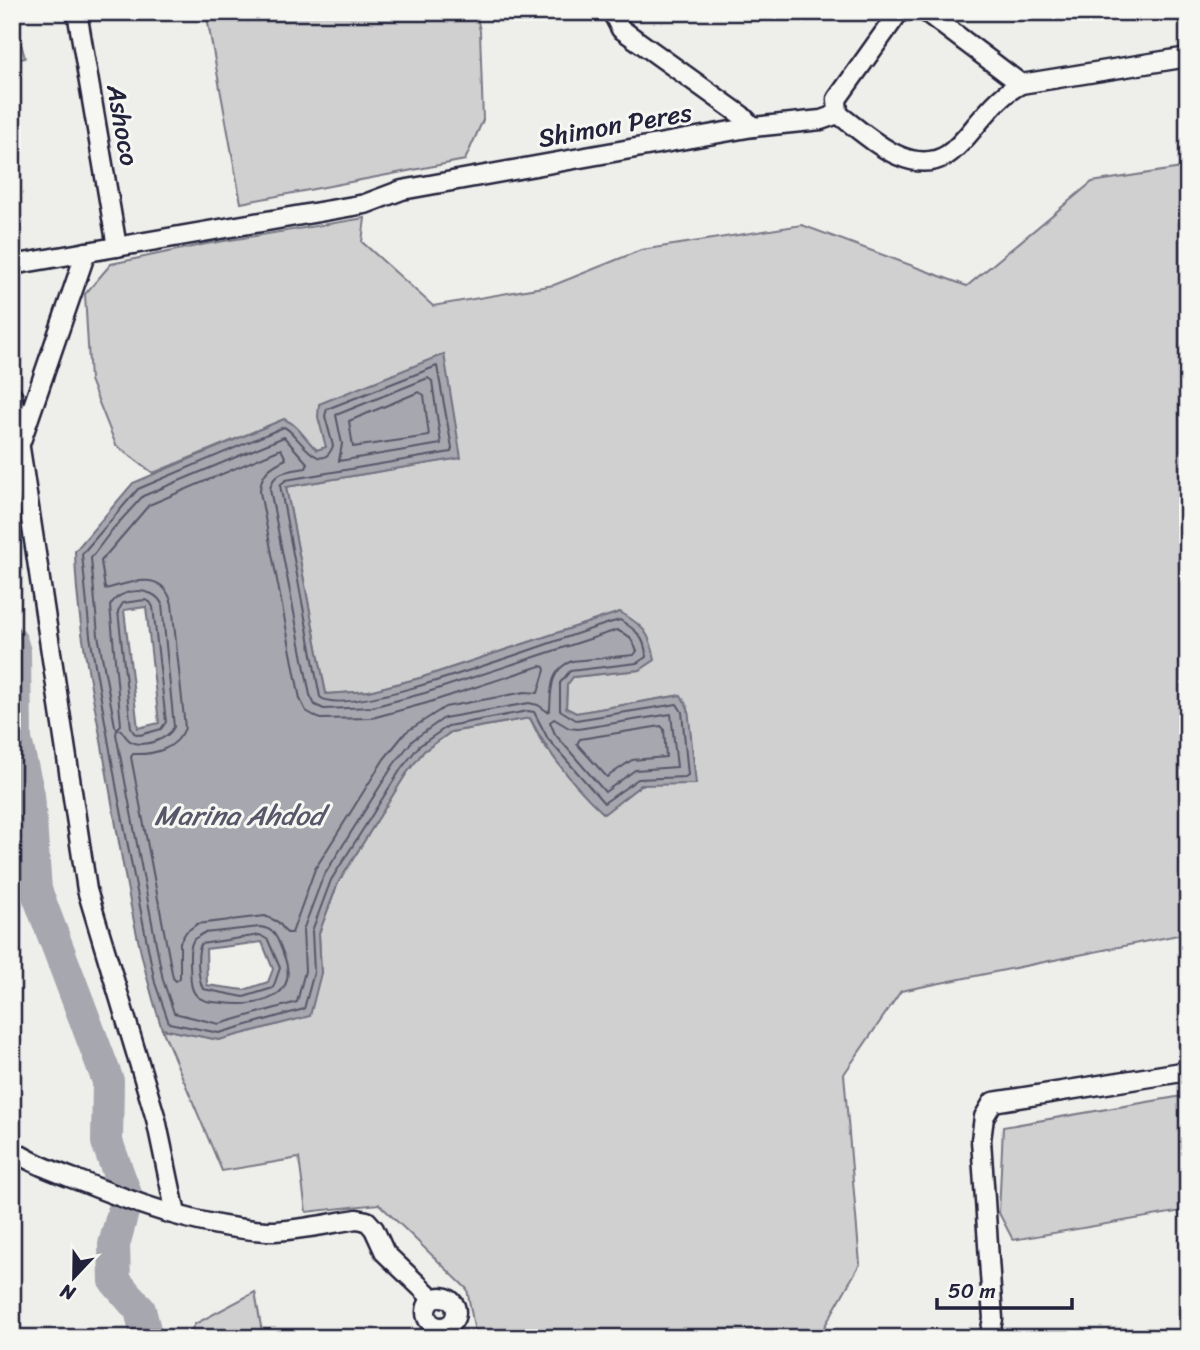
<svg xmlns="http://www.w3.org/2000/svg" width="1200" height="1350" font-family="Sriracha,sans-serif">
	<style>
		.grass { fill: #d0d0d1; stroke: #797986; stroke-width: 2 }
		.water { fill: #a7a7af; stroke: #727281; stroke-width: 2; fill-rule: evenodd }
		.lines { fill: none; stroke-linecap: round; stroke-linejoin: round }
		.shore { stroke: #575769; stroke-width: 2 }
		.river { stroke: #a7a7af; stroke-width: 32 }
		.minor-casing { stroke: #22223b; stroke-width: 23 }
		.minor { stroke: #f6f6f2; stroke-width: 18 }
		.labels { text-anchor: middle; stroke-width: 6; stroke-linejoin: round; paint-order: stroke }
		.street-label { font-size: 26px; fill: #22223b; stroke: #f6f6f2 }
		.water-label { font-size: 28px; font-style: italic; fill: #575769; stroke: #f6f6f2 }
	</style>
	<rect width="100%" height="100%" fill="#eeeeeb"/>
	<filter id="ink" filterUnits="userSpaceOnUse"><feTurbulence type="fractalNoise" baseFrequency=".0143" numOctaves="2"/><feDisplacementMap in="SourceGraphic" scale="14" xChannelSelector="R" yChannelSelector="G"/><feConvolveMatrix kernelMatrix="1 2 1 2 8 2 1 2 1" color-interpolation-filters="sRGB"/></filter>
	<g filter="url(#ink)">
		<g class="grass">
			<polygon points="12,12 25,58 12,61"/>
			<polygon points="206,12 476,12 480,31 483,120 465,160 241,203"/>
			<path d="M1188,167v766l-287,58 -57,83 16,190 -42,74h-274l-1,-6 -24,6h-43l-9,-49 -88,-85 -73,8 -7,-54 -77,13 -60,-142 57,11 102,-67 -2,-40 19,-50 68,-109 18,-23 27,-19 79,-14 12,25 62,70 37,-28 39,-90 -104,18 -10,-5 1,-23 6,-8 67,-7 -20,-58 -200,66 -51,13 -43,3 -40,-207 174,-29 -137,-26 4,15 -10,3c-13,-11 -16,-21 -33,-31l-131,54 -37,-28 -26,-65 -5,-86 26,-30 95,-20 159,-26 -3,24 71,64 121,-21 87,-35 161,-25 165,61 125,-104z"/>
			<polygon points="1188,1095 1188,1210 1013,1240 999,1213 1003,1127"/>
			<polygon points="255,1292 263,1338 186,1338 195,1324"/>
		</g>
		<path class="water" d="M444,354l17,104 -175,29 40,207 43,-3 51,-13 200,-66c24,14 30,21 35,48l-15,10 -67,7 -6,8 -1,23 10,5 105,-18 7,13 8,76 -55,1 -37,29c-29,-27 -56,-60 -74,-96l-79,14 -27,19 -18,23 -68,109 -19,50 2,40 -11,43 -91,24 -57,-11c-28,-86 -41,-178 -57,-266 -12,-70 -29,-141 -30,-212l58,-68 151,-64c16,7 21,21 33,31l9,-3 -8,-30 1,-13zM146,607l13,116 -21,5 -14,-118zM262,942l11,27 -5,13 -24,8 -37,-5 -1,-36z"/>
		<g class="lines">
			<g class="shore">
				<path d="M437,366l15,82 -1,4 -165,28 -6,5 40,212c29,26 254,-66 300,-77 15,9 26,18 26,37l-9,6 -67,8 -10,12v27l16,10 101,-16 5,8 6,63 -3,2 -47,2 -34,24 -56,-64 -14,-27 -6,-1 -80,15 -29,20 -18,23 -70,111 -19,51 2,41 -10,37 -85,24 -50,-10 -14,-40 -38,-193 -27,-154 -8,-82 56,-65 146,-62c12,4 36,52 49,19l-8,-30 2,-7z"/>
				<polygon points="428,378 432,381 441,444 339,461 342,444 336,415"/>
				<polygon points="419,392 424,395 429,436 353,447 349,421"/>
				<path d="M284,437l24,27 -2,4c-16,3 -33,2 -36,21l40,206 5,10 9,4 48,-2 53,-14 192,-63 13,7 7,14 -3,4 -62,6c-22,8 -21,28 -22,48l-2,3 -10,-7 -9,-2 -85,15 -31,22 -19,24 -71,113 -20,53 2,41 -8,31 -78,22 -45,-11 -11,-33 -47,-246 1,-4h4c3,4 6,10 11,12 13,6 36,-3 42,-15l-12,-123c-9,-19 -43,-16 -52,2l11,119 -4,4 -2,-3 -17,-91 -7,-77 21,-28 31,-34z"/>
				<path d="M281,449l5,10c-15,7 -26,14 -26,33l40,207 6,12 14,8 52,-1 55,-15 113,-37 4,1 1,3 -7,23 -13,-1 -80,15 -39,25 -22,27 -69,110 -23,64h-5l-9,-11 -13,-6 -68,8 -11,8 -6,10v36l-4,3 -3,-3 -42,-221 2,-3c21,1 44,-5 52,-26l-13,-124c-10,-37 -43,-20 -67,-15l-4,-28 48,-56z"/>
				<polygon points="145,600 150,602 153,607 166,722 161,729 140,735 134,733 131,728 118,611 123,603"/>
				<polygon points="671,714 677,767 635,770 605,792 555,734 550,722 554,719 569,728 578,729"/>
				<polygon points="661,726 664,729 666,757 632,760 607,777 577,744 580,739"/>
				<path d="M260,927c15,1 18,13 23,26 19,46 -25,54 -60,50 -9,-1 -20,-1 -26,-7 -8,-7 -6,-21 -7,-31 0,-10 -1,-18 4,-26l10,-6z"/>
				<path d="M260,935l8,5 12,28 -7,20 -29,9 -41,-8c-5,-11 -7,-34 -2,-45z"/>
			</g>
			<polyline class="river" points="12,642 15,652 16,740 29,795 36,890 108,1081 107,1142 127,1197 114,1245 115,1281 140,1310 147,1338"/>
			<g class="minor-casing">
				<g id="minor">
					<polyline points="77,12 117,247"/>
					<polyline points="612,12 621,29 741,115 753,127"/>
					<polyline points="926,12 1021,84"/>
					<polyline points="838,114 837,99 899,12"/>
					<path d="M12,265l353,-61 37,-14 351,-63 68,-7 17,-6c29,21 71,64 109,41 12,-8 21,-20 30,-31 13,-15 26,-31 44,-40l167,-27"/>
					<polyline points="12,395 87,890 156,1119 176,1214"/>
					<polyline points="21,441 86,252"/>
					<path d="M12,1150c23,15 47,23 73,33 57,23 120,45 182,48 24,1 64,-8 90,-12l10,2 7,8 11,24 48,46"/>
					<circle cx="441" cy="1312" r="15"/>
					<polyline points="989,1338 993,1319 981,1140 984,1117 993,1102 1188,1071"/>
				</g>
			</g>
			<use href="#minor" class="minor"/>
		</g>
	</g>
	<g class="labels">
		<g class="street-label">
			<text transform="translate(123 125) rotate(80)" y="9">Ashoco</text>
			<text transform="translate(615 125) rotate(-10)" y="9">Shimon Peres</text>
		</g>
		<g class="water-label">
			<text x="239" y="825">Marina Ahdod</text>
		</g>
	</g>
	<rect width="1200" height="1350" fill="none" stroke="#f6f6f2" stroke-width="42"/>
	<rect x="21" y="21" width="1158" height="1308" fill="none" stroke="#22223b" stroke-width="2.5" filter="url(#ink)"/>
	<g transform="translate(74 1277) rotate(202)" stroke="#f6f6f2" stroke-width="5" paint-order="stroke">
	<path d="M0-5L12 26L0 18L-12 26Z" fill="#22223b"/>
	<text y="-10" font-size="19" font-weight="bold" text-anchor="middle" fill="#22223b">N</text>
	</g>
	<path d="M937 1298v10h135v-10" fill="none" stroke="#22223b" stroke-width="3.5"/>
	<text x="948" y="1298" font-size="21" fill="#22223b" stroke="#f6f6f2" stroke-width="5" paint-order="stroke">50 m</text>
</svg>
